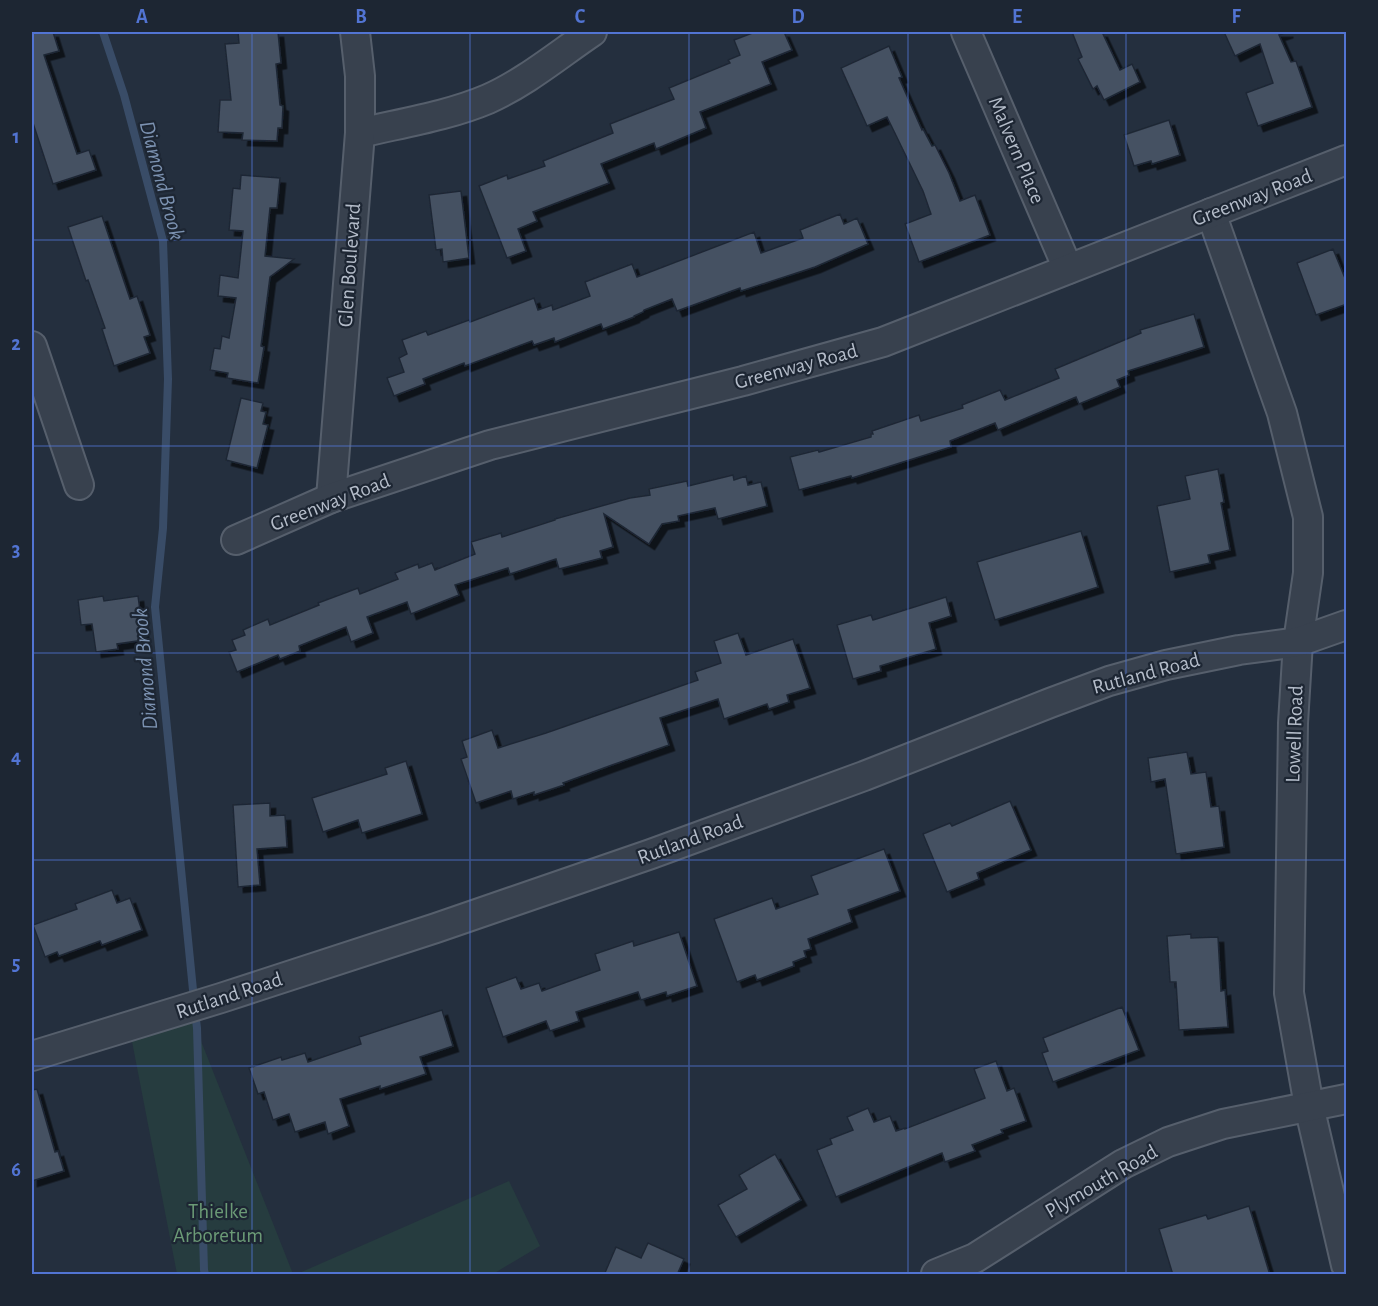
<svg xmlns="http://www.w3.org/2000/svg" width="1378" height="1306" font-family="'Alegreya Sans',sans-serif">
	<style>
		.green { fill: #263c3f }
		.lines { fill: none; stroke-linecap: round; stroke-linejoin: round }
		.stream { stroke: #394c67; stroke-width: 8 }
		.building { fill: #455162; stroke: #1f2835; stroke-width: 1.5; filter: url(#shadow) }
		.minor-casing { stroke: #565f6c; stroke-width: 32 }
		.minor { stroke: #38414e; stroke-width: 28 }
		.grid { fill: none; stroke: #5274d3; stroke-width: 1.5; stroke-opacity: 0.55 }
		.labels { text-anchor: middle; stroke-width: 4.5; stroke-linejoin: round; paint-order: stroke }
		.street-label { font-size: 21px; fill: #b4bcc9; stroke: #1d2633 }
		.park-label { font-size: 21px; fill: #6b9a76; stroke: #1d2633 }
		.water-label { font-size: 22px; font-style: italic; fill: #7c92b1; stroke: #1d2633 }
		.neatline { fill: none; stroke: #5274d3; stroke-width: 2 }
		.grid-label { font-size: 20px; text-anchor: middle; font-weight: bold; fill: #5274d3 }
	</style>
	<defs>
		<filter id="shadow"><feDropShadow dx="5.5" dy="5.5" stdDeviation="0" flood-color="#0009"/></filter>
	</defs>
	<rect width="100%" height="100%" fill="#242f3e"/>
	<g class="green">
		<polygon points="188,1008 293,1274 177,1274 129,1026"/>
		<polygon points="509,1181 540,1246 493,1274 297,1274"/>
	</g>
	<g class="lines">
		<g class="stream">
			<polyline points="103,32 124,95 163,241 168,379 163,528 155,607 194,1000"/>
			<polyline points="195,1012 197,1028 204,1270 205,1274"/>
		</g>
	</g>
	<g class="building">
		<polygon points="32,32 53,32 59,51 44,55 77,154 89,150 96,170 53,184 32,120"/>
		<polygon points="238,32 278,32 281,63 276,64 280,105 283,106 282,128 278,128 277,141 242,140 243,133 218,132 220,100 231,100 225,44 239,43"/>
		<polygon points="755,32 784,32 792,50 762,62 771,84 700,112 706,128 656,149 654,143 601,164 609,183 533,212 537,221 518,229 526,251 507,258 479,186 507,175 508,179 545,166 543,161 613,133 610,124 674,99 669,88 730,63 728,60 740,55 734,40"/>
		<polygon points="1072,32 1102,32 1120,70 1132,64 1140,82 1104,100 1097,86 1093,89 1078,59 1082,57"/>
		<polygon points="1224,32 1288,32 1279,35 1291,62 1296,61 1312,107 1258,126 1246,93 1273,83 1260,44 1235,56"/>
		<polygon points="889,46 902,77 899,78 922,130 923,129 932,146 935,145 949,173 960,201 975,195 990,235 919,262 905,224 931,214 923,191 887,117 867,126 841,68"/>
		<polygon points="1169,120 1180,155 1152,164 1151,161 1134,166 1124,135"/>
		<polygon points="241,175 280,178 277,208 270,208 265,256 294,259 270,277 261,346 264,347 258,383 227,378 228,373 210,370 214,348 220,349 222,336 229,338 236,298 218,296 220,275 238,278 243,231 229,230 233,188 240,189"/>
		<polygon points="461,191 469,258 443,262 442,249 436,250 429,195"/>
		<polygon points="840,214 844,224 857,218 868,244 815,267 741,291 740,288 677,311 672,299 644,310 643,312 634,316 634,317 603,329 601,324 555,342 554,338 534,345 532,341 465,366 464,363 423,379 425,384 394,396 387,378 404,372 399,358 407,354 402,340 426,331 428,335 469,320 470,322 534,298 538,310 552,305 553,310 590,296 585,282 632,264 637,277 754,232 761,253 803,238 800,230"/>
		<polygon points="102,216 130,299 137,296 150,335 144,337 150,353 114,366 102,329 105,328 88,280 86,281 68,227"/>
		<polygon points="1333,249 1347,283 1347,304 1316,315 1297,263"/>
		<polygon points="1194,314 1204,347 1128,371 1129,375 1117,380 1120,387 1079,404 1076,397 998,430 995,423 950,441 951,447 852,478 851,476 799,490 790,457 818,450 819,452 871,437 871,434 873,434 872,431 919,415 921,421 963,408 962,405 1000,390 1005,400 1059,378 1055,369 1141,333 1140,330"/>
		<polygon points="241,398 263,403 261,411 266,412 263,424 268,425 257,468 226,460"/>
		<polygon points="1218,469 1224,502 1221,503 1230,550 1208,555 1210,563 1170,572 1157,506 1190,499 1185,476"/>
		<polygon points="733,475 734,480 746,476 748,485 761,482 767,506 718,519 715,508 678,516 679,521 662,524 649,544 604,514 613,547 600,551 602,558 559,569 556,559 510,574 508,568 455,585 459,595 411,614 407,602 367,617 373,633 351,642 346,627 299,646 300,651 280,659 278,655 237,672 229,652 236,650 232,640 245,635 243,630 268,619 270,625 319,605 318,603 358,588 360,594 398,579 395,573 418,564 419,568 432,563 435,570 475,554 471,542 501,533 502,537 555,520 555,519 630,498 650,495 649,489 687,481 688,486"/>
		<polygon points="1081,531 1098,587 995,620 977,562"/>
		<polygon points="103,596 104,601 138,596 144,640 117,644 118,649 96,652 92,624 81,625 78,600"/>
		<polygon points="946,597 951,616 929,623 936,649 880,666 881,671 853,679 837,625 871,615 873,620"/>
		<polygon points="738,633 746,655 793,639 810,688 787,695 789,702 769,709 767,704 724,719 718,699 660,718 669,745 612,765 563,783 564,785 534,795 534,792 513,799 511,791 476,803 461,759 467,757 462,741 492,730 498,748 546,733 698,680 695,672 721,663 714,641"/>
		<polygon points="1187,752 1191,774 1206,772 1211,807 1219,806 1224,847 1176,854 1165,779 1151,782 1148,758"/>
		<polygon points="406,761 422,814 362,833 358,820 323,832 312,798 387,774 385,768"/>
		<polygon points="1010,801 1031,850 977,873 979,879 947,892 923,834 950,823 952,826"/>
		<polygon points="270,803 270,816 285,815 287,847 257,849 260,885 238,887 233,805"/>
		<polygon points="884,849 900,891 848,910 852,922 808,939 811,949 804,951 806,957 793,962 794,966 757,980 755,975 737,982 714,919 772,898 776,909 818,894 811,876"/>
		<polygon points="112,890 117,903 130,898 142,930 102,945 100,941 59,956 57,952 45,957 33,925 77,909 75,904"/>
		<polygon points="679,932 697,986 667,996 666,992 641,1000 638,992 576,1012 579,1021 550,1031 546,1021 503,1037 486,988 516,977 521,989 539,983 542,991 600,970 595,954 633,941 634,946"/>
		<polygon points="1191,934 1191,938 1218,937 1221,991 1225,990 1228,1027 1179,1030 1176,982 1170,982 1167,936"/>
		<polygon points="1122,1007 1139,1050 1053,1082 1042,1053 1048,1051 1043,1038"/>
		<polygon points="442,1010 453,1046 420,1057 426,1074 380,1089 380,1086 340,1099 349,1126 328,1134 325,1122 295,1132 289,1114 273,1120 264,1092 258,1094 249,1068 281,1057 282,1060 305,1053 308,1062 361,1044 359,1037"/>
		<polygon points="996,1061 1007,1091 1014,1088 1026,1121 1001,1130 1003,1133 972,1145 975,1151 945,1162 942,1153 836,1197 817,1150 832,1144 830,1139 853,1130 847,1117 868,1108 874,1122 890,1116 896,1131 905,1128 905,1129 985,1098 974,1069"/>
		<polygon points="37,1089 55,1152 58,1151 64,1171 32,1181 32,1090"/>
		<polygon points="775,1154 801,1200 736,1237 718,1205 747,1189 739,1175"/>
		<polygon points="1249,1206 1270,1275 1173,1275 1159,1229 1206,1215 1208,1219"/>
		<polygon points="648,1243 684,1259 677,1275 604,1275 616,1247 641,1258"/>
	</g>
	<g class="lines">
		<g class="minor-casing">
			<g id="minor">
				<polyline points="966,32 1068,269"/>
				<path d="M360,133c42,-10 88,-17 128,-34 38,-17 70,-44 104,-67"/>
				<polyline points="1211,213 1282,413 1308,517 1308,573 1298,642 1293,723 1289,993 1309,1106 1346,1265"/>
				<polyline points="32,346 79,485"/>
				<polyline points="331,498 360,133 360,76 355,32"/>
				<polyline points="236,540 331,498 490,445 743,381 883,342 1346,160"/>
				<polyline points="32,1056 221,998 436,928 651,854 864,776 1050,703 1109,681 1166,665 1239,650 1298,642 1346,625"/>
				<polyline points="936,1274 975,1258 1123,1164 1168,1142 1223,1124 1346,1099"/>
			</g>
		</g>
		<use href="#minor" class="minor"/>
	</g>
	<path class="grid" d="M252,32v1242M470,32v1242M689,32v1242M908,32v1242M1126,32v1242M32,240h1314M32,446h1314M32,653h1314M32,860h1314M32,1066h1314"/>
	<g class="labels">
		<g class="street-label">
			<text transform="translate(1017 150) rotate(67)" y="7">Malvern Place</text>
			<text transform="translate(1252 197) rotate(-21)" y="7">Greenway Road</text>
			<text transform="translate(349 265) rotate(-86)" y="7">Glen Boulevard</text>
			<text transform="translate(796 366) rotate(-15)" y="7">Greenway Road</text>
			<text transform="translate(330 502) rotate(-21)" y="7">Greenway Road</text>
			<text transform="translate(1146 673) rotate(-15)" y="7">Rutland Road</text>
			<text transform="translate(1294 734) rotate(-88)" y="7">Lowell Road</text>
			<text transform="translate(690 839) rotate(-20)" y="7">Rutland Road</text>
			<text transform="translate(229 995) rotate(-18)" y="7">Rutland Road</text>
			<text transform="translate(1101 1181) rotate(-30)" y="7">Plymouth Road</text>
		</g>
		<g class="park-label">
			<text x="218" y="1218">Thielke<tspan x="218" dy="24">Arboretum</tspan></text>
		</g>
		<g class="water-label">
			<text transform="translate(163 180) rotate(75)" y="8">Diamond Brook</text>
			<text transform="translate(144 669) rotate(-95)" y="8">Diamond Brook</text>
		</g>
	</g>
	<rect width="1378" height="1306" fill="none" stroke="#1d2633" stroke-width="66"/>
	<rect x="33" y="33" width="1312" height="1240" class="neatline"/>
	<g class="grid-label">
		<text x="142" y="23">A</text>
		<text x="361" y="23">B</text>
		<text x="580" y="23">C</text>
		<text x="798" y="23">D</text>
		<text x="1017" y="23">E</text>
		<text x="1236" y="23">F</text>
		<text x="16" y="143">1</text>
		<text x="16" y="350">2</text>
		<text x="16" y="556">3</text>
		<text x="16" y="763">4</text>
		<text x="16" y="970">5</text>
		<text x="16" y="1176">6</text>
	</g>
</svg>
